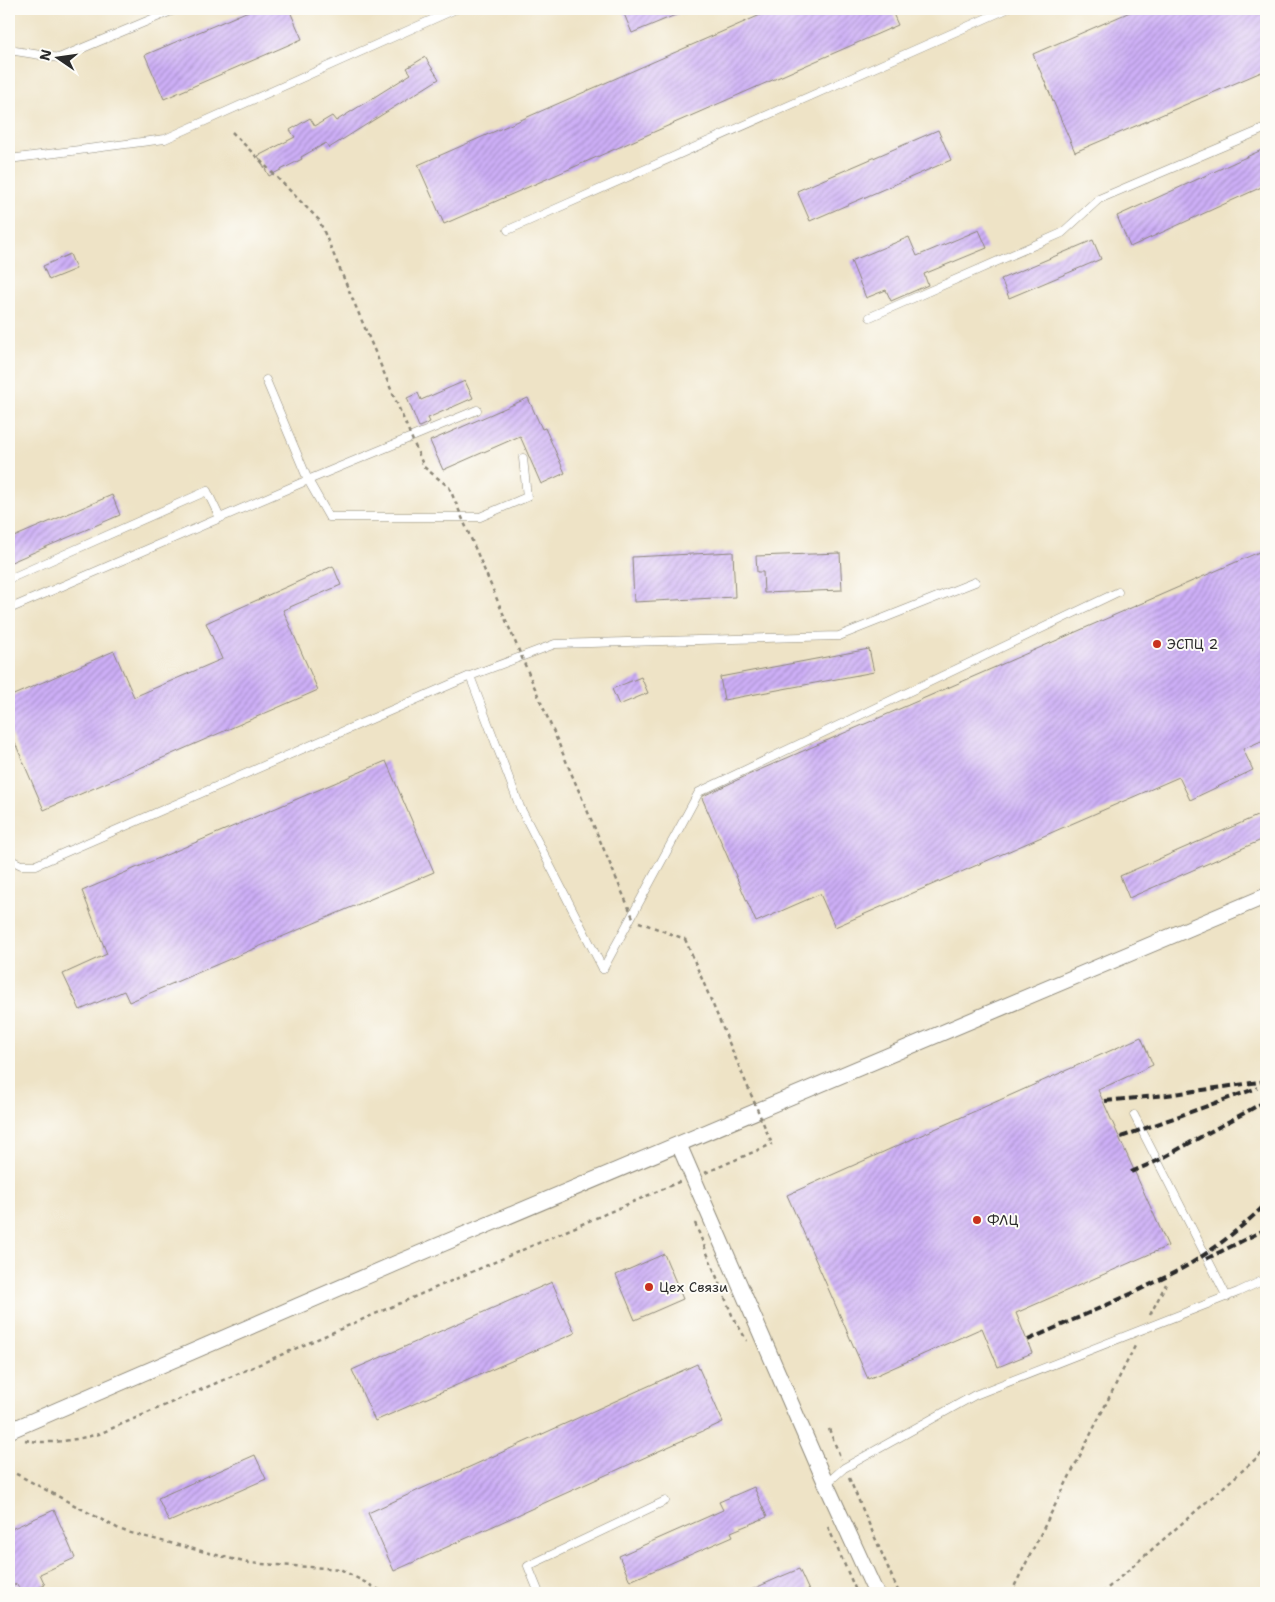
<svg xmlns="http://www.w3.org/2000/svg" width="1275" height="1602" font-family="'Shantell Sans',sans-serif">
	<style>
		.building { fill: url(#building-hatch) }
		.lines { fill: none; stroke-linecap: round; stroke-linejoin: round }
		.service-casing { stroke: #8c8778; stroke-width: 9 }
		.minor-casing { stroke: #8c8778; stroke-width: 17 }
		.path { stroke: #8c8778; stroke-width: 2.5; stroke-dasharray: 4 4; stroke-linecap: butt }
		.service { stroke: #fff; stroke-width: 8 }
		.minor { stroke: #fff; stroke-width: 15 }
		.rail { stroke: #2b2b2b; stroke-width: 4; stroke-dasharray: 8 4; stroke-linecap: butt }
		.path-bridge { stroke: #8c8778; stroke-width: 2.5; stroke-dasharray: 4 4; stroke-linecap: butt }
		.poi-dot { fill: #c8321e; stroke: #fdfcf7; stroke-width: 2 }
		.labels { text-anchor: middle; stroke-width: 4; stroke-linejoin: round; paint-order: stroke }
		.poi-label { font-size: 14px; fill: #2b2b2b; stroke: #fdfcf7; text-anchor: start }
	</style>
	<defs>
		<pattern id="building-hatch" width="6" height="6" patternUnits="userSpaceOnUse" patternTransform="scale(1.25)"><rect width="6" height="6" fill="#cdaff7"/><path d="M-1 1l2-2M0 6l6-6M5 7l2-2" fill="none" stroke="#a78fc8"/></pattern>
	</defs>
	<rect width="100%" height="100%" fill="#fdfcf7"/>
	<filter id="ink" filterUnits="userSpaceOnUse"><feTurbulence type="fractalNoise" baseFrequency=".02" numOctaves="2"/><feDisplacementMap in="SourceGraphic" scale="10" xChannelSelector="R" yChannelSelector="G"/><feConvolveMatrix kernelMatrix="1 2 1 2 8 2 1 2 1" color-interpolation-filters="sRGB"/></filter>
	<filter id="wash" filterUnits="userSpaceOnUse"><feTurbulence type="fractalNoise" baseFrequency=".0096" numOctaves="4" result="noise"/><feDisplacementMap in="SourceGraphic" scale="20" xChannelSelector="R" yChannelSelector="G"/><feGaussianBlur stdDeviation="1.12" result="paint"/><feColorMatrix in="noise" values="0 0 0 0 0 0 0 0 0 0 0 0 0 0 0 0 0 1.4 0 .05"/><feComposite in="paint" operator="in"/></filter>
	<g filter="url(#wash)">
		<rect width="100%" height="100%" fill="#eee3c6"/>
		<g id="blocks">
			<g class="building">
				<polygon points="253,9 289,9 302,39 164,99 145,55"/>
				<polygon points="622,9 690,9 632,33"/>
				<polygon points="774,9 891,9 898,25 444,224 418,165"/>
				<polygon points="1137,9 1266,9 1266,70 1075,152 1033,54"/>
				<polygon points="425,57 439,79 329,148 326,143 301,157 302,159 269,176 258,156 295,137 290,130 310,118 315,126 332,116 336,121 411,74 407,68"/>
				<polygon points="938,130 951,160 810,221 797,191"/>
				<polygon points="1266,148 1266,185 1130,247 1117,216"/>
				<polygon points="979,230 987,248 924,274 928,285 891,301 886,290 866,298 851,261 909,237 917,256"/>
				<polygon points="1093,240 1101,259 1009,298 1001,279"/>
				<polygon points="70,254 76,269 49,280 43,266"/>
				<polygon points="465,381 473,398 428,418 430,422 419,427 407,398 418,393 421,400"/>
				<polygon points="528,398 542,429 545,428 565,473 541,484 520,436 443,470 430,441"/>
				<polygon points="112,495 120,515 9,563 9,539"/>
				<polygon points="1266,549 1266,739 1243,749 1253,770 1190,800 1179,777 835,927 820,894 756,922 702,798 703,796 748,775"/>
				<polygon points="733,552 735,597 634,602 632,557"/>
				<polygon points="840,553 842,590 764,593 763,572 757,572 756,556"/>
				<polygon points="333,566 341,585 283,610 318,690 44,810 9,729 9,697 114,651 134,697 222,659 206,623"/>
				<polygon points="869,649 874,672 724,700 720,677"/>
				<polygon points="641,677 648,693 619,705 612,689"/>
				<polygon points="386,761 434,872 129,1002 124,991 80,1010 63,974 107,954 82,891"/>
				<polygon points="1266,812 1266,838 1129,898 1120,876"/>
				<polygon points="1141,1037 1153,1065 1098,1090 1168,1246 1016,1313 1032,1353 998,1367 982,1328 868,1379 787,1195"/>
				<polygon points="664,1254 683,1299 635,1320 616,1275"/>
				<polygon points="552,1282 575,1333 375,1421 352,1370"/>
				<polygon points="697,1364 723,1422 394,1571 368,1513"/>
				<polygon points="255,1455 266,1479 169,1522 158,1498"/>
				<polygon points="754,1487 767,1517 731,1532 733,1536 630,1581 619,1556 723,1510 719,1502"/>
				<polygon points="54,1510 75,1558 40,1574 45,1585 27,1593 21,1593 17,1584 9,1587 9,1530"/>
				<polygon points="799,1569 810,1593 744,1593 780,1577"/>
			</g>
		</g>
	</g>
	<g filter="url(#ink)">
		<use href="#blocks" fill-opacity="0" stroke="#8c8778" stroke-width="1"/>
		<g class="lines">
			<g class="service-casing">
				<g id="service">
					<polyline points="9,50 59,58 176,9"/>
					<polyline points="9,159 165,139 456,9"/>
					<polyline points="508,230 1007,9"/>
					<polyline points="870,317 1062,233 1099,199 1266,128"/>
					<polyline points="266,380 308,480 329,517 480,517 527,497 523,458"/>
					<polyline points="9,579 207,491 220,518"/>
					<polyline points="9,609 308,480 477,410"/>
					<polyline points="470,676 555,644 839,636 975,582"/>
					<polyline points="9,859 21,865 36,865 470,676 520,807 603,969"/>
					<polyline points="603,969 699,792 1118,592"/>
					<polyline points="1134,1115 1227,1297"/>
					<polyline points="826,1484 844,1468 975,1395 1238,1292 1266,1279"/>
					<polyline points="539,1593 528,1566 665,1501"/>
				</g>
			</g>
			<g class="minor-casing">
				<g id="minor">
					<polyline points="679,1145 826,1484 876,1593"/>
					<polyline points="9,1431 397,1263 1266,896"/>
				</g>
			</g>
			<g class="path">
				<polyline points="639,922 685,939"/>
				<polyline points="705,1173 772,1144"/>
				<polyline points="695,1223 732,1315 747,1341"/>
				<polyline points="1150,1315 1166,1284"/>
				<polyline points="829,1429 841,1459"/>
				<path d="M25,1440c25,5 49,0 74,-6l582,-253"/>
				<polyline points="9,1470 119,1529 127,1532 248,1563 340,1569 385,1593"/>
				<polyline points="849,1478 899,1593"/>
				<polyline points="828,1527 857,1593"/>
				<polyline points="1011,1593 1136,1344"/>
				<polyline points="1102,1593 1266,1450"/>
			</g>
			<use href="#service" class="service"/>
			<use href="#minor" class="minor"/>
			<g class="rail">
				<polyline points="1105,1101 1167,1095 1266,1081"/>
				<polyline points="1121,1137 1257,1088"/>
				<polyline points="1131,1172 1157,1161 1266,1101"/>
				<polyline points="1206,1259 1266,1229"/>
				<path d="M1028,1340c51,-23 104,-45 153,-71 31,-17 60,-41 85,-65"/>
			</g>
			<g class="path-bridge">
				<polyline points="232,132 319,220 424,467 449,487 634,920"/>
				<polyline points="685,939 772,1144"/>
			</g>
		</g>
	</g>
	<g class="poi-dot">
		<circle cx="1157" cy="644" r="5"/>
		<circle cx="977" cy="1220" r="5"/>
		<circle cx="649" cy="1287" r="5"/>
	</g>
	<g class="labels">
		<g class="poi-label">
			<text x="1167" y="649">ЭСПЦ 2</text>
			<text x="987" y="1225">ФЛЦ</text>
			<text x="659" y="1292">Цех Связи</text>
		</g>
	</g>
	<rect width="1275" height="1602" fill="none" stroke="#fdfcf7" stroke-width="30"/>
	<g transform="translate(58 58) rotate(283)" stroke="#fdfcf7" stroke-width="4" paint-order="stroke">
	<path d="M0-4L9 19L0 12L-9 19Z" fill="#2b2b2b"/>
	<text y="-8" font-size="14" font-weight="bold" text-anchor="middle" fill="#2b2b2b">N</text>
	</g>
</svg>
